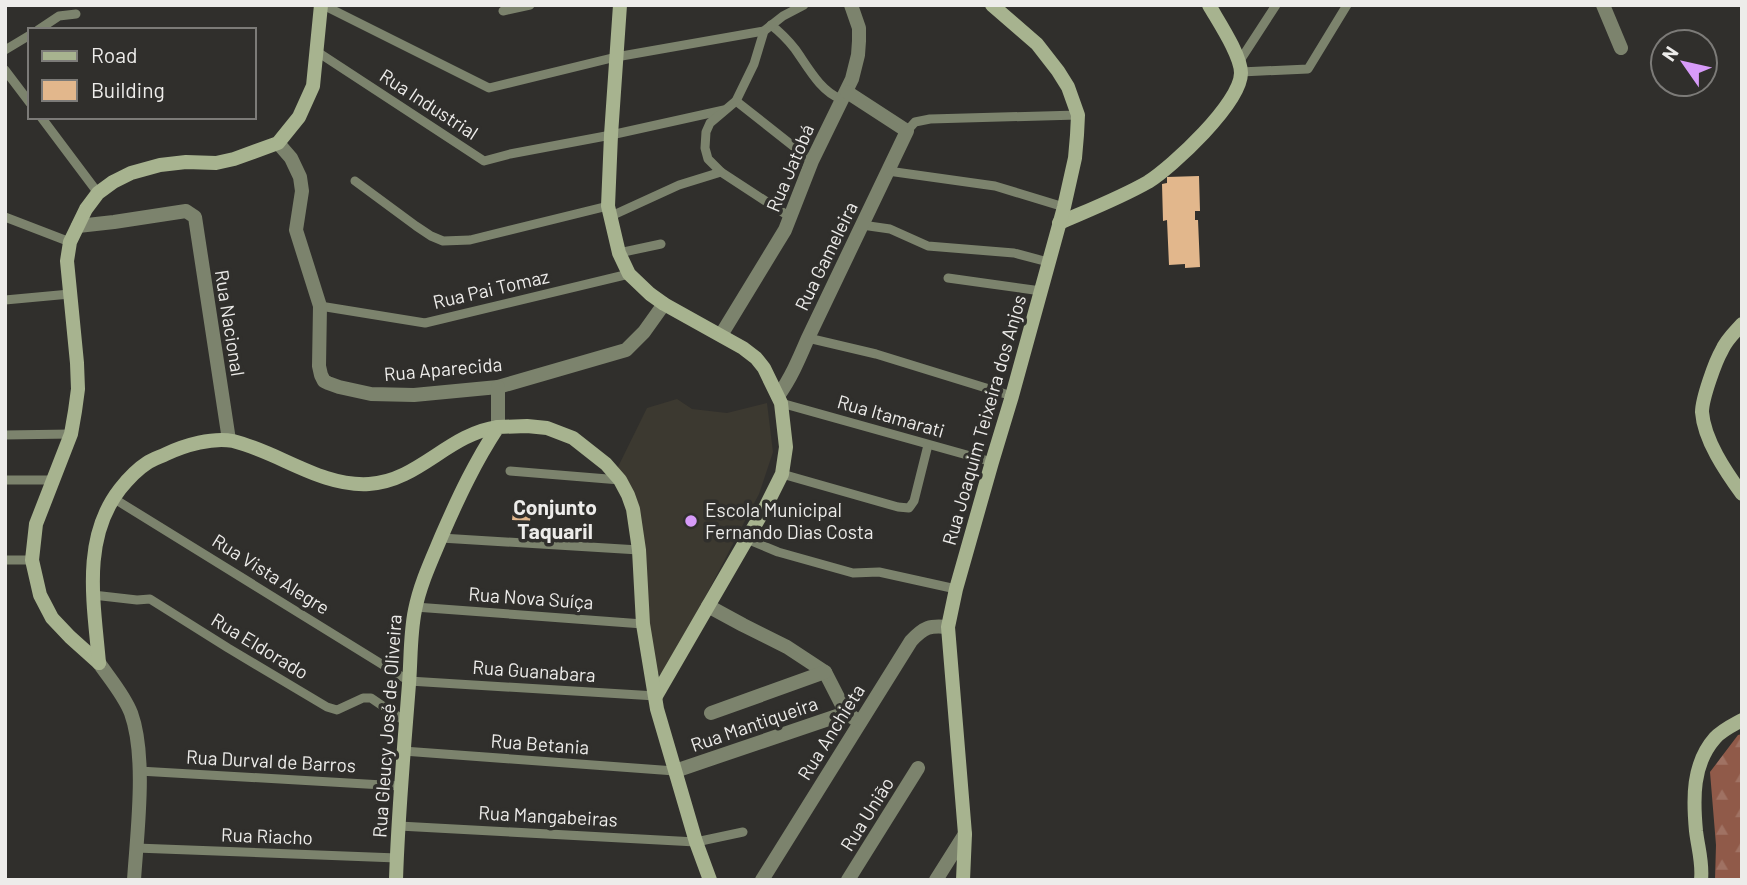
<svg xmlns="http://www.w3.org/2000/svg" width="1747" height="885" font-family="Barlow,sans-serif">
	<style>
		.built { fill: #3c3930 }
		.forest { fill: url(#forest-firs) }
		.building { fill: #e2b78c }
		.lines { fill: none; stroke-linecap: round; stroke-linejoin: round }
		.lane { stroke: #7c836d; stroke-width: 9 }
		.street { stroke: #7c836d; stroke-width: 14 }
		.secondary { stroke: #a7b38f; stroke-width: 14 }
		.poi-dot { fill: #d79bf9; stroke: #302f2c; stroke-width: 2.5 }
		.labels { text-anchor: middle; stroke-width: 7; stroke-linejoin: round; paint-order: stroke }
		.street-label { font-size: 19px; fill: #edecea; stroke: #302f2c }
		.poi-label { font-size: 19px; fill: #edecea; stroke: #302f2c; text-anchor: start }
		.neighbourhood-label { font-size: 21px; font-weight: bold; fill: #edecea; stroke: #302f2c }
	</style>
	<defs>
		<pattern id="forest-firs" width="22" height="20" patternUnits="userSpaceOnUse" patternTransform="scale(1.75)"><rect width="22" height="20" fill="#905a49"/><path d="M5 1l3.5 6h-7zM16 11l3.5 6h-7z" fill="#a07263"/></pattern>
	</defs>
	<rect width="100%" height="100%" fill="#302f2c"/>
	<polygon class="built" points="677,399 692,409 727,413 767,403 773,452 759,494 664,676 653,670 642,544 616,471 647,408"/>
	<polygon class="forest" points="1742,734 1742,880 1715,880 1716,845 1710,772 1738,735"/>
	<g class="building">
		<polygon points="1199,176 1200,211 1195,211 1195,220 1198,220 1200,267 1185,268 1185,264 1169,265 1167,220 1163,221 1162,184 1167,183 1167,177"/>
		<polygon points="514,503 532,504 530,521 512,520"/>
	</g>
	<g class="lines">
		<g class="lane">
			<polyline points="323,5 489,88 616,57 764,31"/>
			<polyline points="503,11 530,5"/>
			<path d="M771,25c9,7 17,15 24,24 13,18 25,42 46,50"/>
			<polyline points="38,30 59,16 76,14"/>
			<polyline points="5,50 30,35"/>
			<polyline points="316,51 484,161 510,154 611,135 724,110"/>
			<polyline points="1239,62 1276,5"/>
			<polyline points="5,70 30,103"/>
			<polyline points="1241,72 1308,69 1347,5"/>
			<polyline points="736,101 812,161"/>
			<polyline points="41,117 98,193"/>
			<polyline points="907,131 915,122 930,119 1078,115"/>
			<polyline points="888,171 995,186 1064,207"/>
			<polyline points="721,172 790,217"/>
			<polyline points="355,181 416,226 431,236 443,241 470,240 608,206"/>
			<polyline points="5,217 70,242"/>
			<polyline points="609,217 679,185 721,172 708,159 705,148 706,132 710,123 736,101 754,64 764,31 783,16 804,5"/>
			<polyline points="862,225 890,229 928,246 1014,253 1048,262"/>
			<polyline points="619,253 661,244"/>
			<polyline points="948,278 1041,291"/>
			<polyline points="5,300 70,294"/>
			<polyline points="320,306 425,323 629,274"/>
			<polyline points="808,338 876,354 1012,396"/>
			<polyline points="781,403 992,462"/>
			<polyline points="5,435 71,434"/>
			<polyline points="510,471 620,480"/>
			<polyline points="782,474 898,507 909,508 914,501 928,445"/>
			<polyline points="5,480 54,480"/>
			<polyline points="113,498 409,681 656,696"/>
			<polyline points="441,538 639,550"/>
			<polyline points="747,539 778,552 853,573 879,572 956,589"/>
			<polyline points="5,560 32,560"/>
			<polyline points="93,595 137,600 150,599 228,648 327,707 337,710 363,698 371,698 406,722"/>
			<polyline points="415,607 643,624"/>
			<polyline points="403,751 675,771"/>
			<polyline points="139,771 400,786"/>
			<polyline points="399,826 696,842 743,832"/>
			<polyline points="136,848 397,858"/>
		</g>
		<g class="street">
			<polyline points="1603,5 1621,48"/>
			<polyline points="278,143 291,158 300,177 302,191 296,230 320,306 319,366 321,375 324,381 328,383 339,387 371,394 414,395 498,387 626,350 644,332 664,304"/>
			<polyline points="78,226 114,222 186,211 195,217 229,440"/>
			<polyline points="721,335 785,230 812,161 852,79 858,55 859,41 859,28 851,5"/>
			<path d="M778,396c13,-18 21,-37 30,-58l99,-207 -60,-39"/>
			<polyline points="498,427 498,387"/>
			<polyline points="708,606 743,625 787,647 825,672 846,713 860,722"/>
			<path d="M99,663c11,16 25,32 32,50 16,44 6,120 3,167"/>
			<polyline points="711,713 825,672"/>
			<polyline points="675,771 846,713"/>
			<path d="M762,880l149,-239c13,-14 19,-16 37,-14"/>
			<polyline points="848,880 918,768"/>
			<polyline points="936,880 965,834"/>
		</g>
		<g class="secondary">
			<polyline points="620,5 611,135 608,206 619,253 629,274 650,294 664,304 743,348 756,358 764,368 781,403 786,447 782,474 766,506 656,696"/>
			<path d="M1059,223c30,-13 61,-25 89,-41 24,-15 93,-79 93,-109 0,-18 -23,-52 -32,-68"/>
			<path d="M1742,324c-7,8 -16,16 -20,26 -7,12 -20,49 -20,62 2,28 24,60 40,82"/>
			<polyline points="99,663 70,637 52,618 40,595 32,560 36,524 71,434 75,411 78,389 77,363 67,261 70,242 86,209 98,193 113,182 131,173 160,165 186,162 216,163 234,159 278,143 299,117 313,86 321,5"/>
			<path d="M99,663c-5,-59 -18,-124 21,-174 8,-10 16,-19 27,-26 6,-4 13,-6 19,-9 19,-9 47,-17 67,-13 46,11 88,46 136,43 50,-3 79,-50 129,-57"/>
			<path d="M396,880c2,-66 8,-131 13,-196 2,-25 1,-50 6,-74 5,-26 17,-51 27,-75 17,-39 33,-73 56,-108l29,-1 20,2 26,10 33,26 14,16 8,15 5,14 6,41 4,74 14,85 39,133 14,38"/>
			<polyline points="963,880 965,834 948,627 956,589 992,462 1012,396 1064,207 1075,158 1077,135 1078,115 1068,87 1058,71 1037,44 992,5"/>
			<path d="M1701,880c2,-17 -3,-32 -5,-49 -3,-32 -4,-67 19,-93 7,-8 18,-13 27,-18"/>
		</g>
	</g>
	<circle class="poi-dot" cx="691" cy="521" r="7"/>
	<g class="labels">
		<g class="street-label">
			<text transform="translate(429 104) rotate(33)" y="7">Rua Industrial</text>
			<text transform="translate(790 168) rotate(-67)" y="7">Rua Jatobá</text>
			<text transform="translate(826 256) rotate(-64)" y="7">Rua Gameleira</text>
			<text transform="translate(491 289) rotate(-13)" y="7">Rua Pai Tomaz</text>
			<text transform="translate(230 323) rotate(81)" y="7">Rua Nacional</text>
			<text transform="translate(443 369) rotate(-5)" y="7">Rua Aparecida</text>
			<text transform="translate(891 416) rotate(16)" y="7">Rua Itamarati</text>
			<text transform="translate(984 420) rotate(-74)" y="7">Rua Joaquim Teixeira dos Anjos</text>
			<text transform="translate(271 574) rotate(32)" y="7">Rua Vista Alegre</text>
			<text transform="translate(531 598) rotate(4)" y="7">Rua Nova Suíça</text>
			<text transform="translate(260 646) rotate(31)" y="7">Rua Eldorado</text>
			<text transform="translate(534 671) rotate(4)" y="7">Rua Guanabara</text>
			<text transform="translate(754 724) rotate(-19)" y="7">Rua Mantiqueira</text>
			<text transform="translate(387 726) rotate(-86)" y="7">Rua Gleucy José de Oliveira</text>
			<text transform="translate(831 732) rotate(-58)" y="7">Rua Anchieta</text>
			<text transform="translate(540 744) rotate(4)" y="7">Rua Betania</text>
			<text transform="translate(271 761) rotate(3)" y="7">Rua Durval de Barros</text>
			<text transform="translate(867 814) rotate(-58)" y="7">Rua União</text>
			<text transform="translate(548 816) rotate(3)" y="7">Rua Mangabeiras</text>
			<text transform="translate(267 836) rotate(2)" y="7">Rua Riacho</text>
		</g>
		<g class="poi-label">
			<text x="705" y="517">Escola Municipal<tspan x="705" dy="22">Fernando Dias Costa</tspan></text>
		</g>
		<g class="neighbourhood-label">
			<text x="555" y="515">Conjunto<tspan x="555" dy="24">Taquaril</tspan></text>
		</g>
	</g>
	<rect width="1747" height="885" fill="none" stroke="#edecea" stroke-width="14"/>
	<rect x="28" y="28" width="228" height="91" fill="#302f2c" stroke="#7c7b78" stroke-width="2"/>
	<rect x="42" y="51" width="35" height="10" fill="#a7b38f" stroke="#7c7b78" stroke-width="2"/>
	<text x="91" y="63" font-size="21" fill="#edecea">Road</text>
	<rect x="42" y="80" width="35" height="21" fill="#e2b78c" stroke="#7c7b78" stroke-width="2"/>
	<text x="91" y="98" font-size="21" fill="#edecea">Building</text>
	<g transform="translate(1684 63) rotate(304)"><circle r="33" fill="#302f2c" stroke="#7c7b78" stroke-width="2"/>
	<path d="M0-5L12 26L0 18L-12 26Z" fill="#d79bf9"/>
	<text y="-10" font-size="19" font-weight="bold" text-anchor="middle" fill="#edecea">N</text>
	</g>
</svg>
